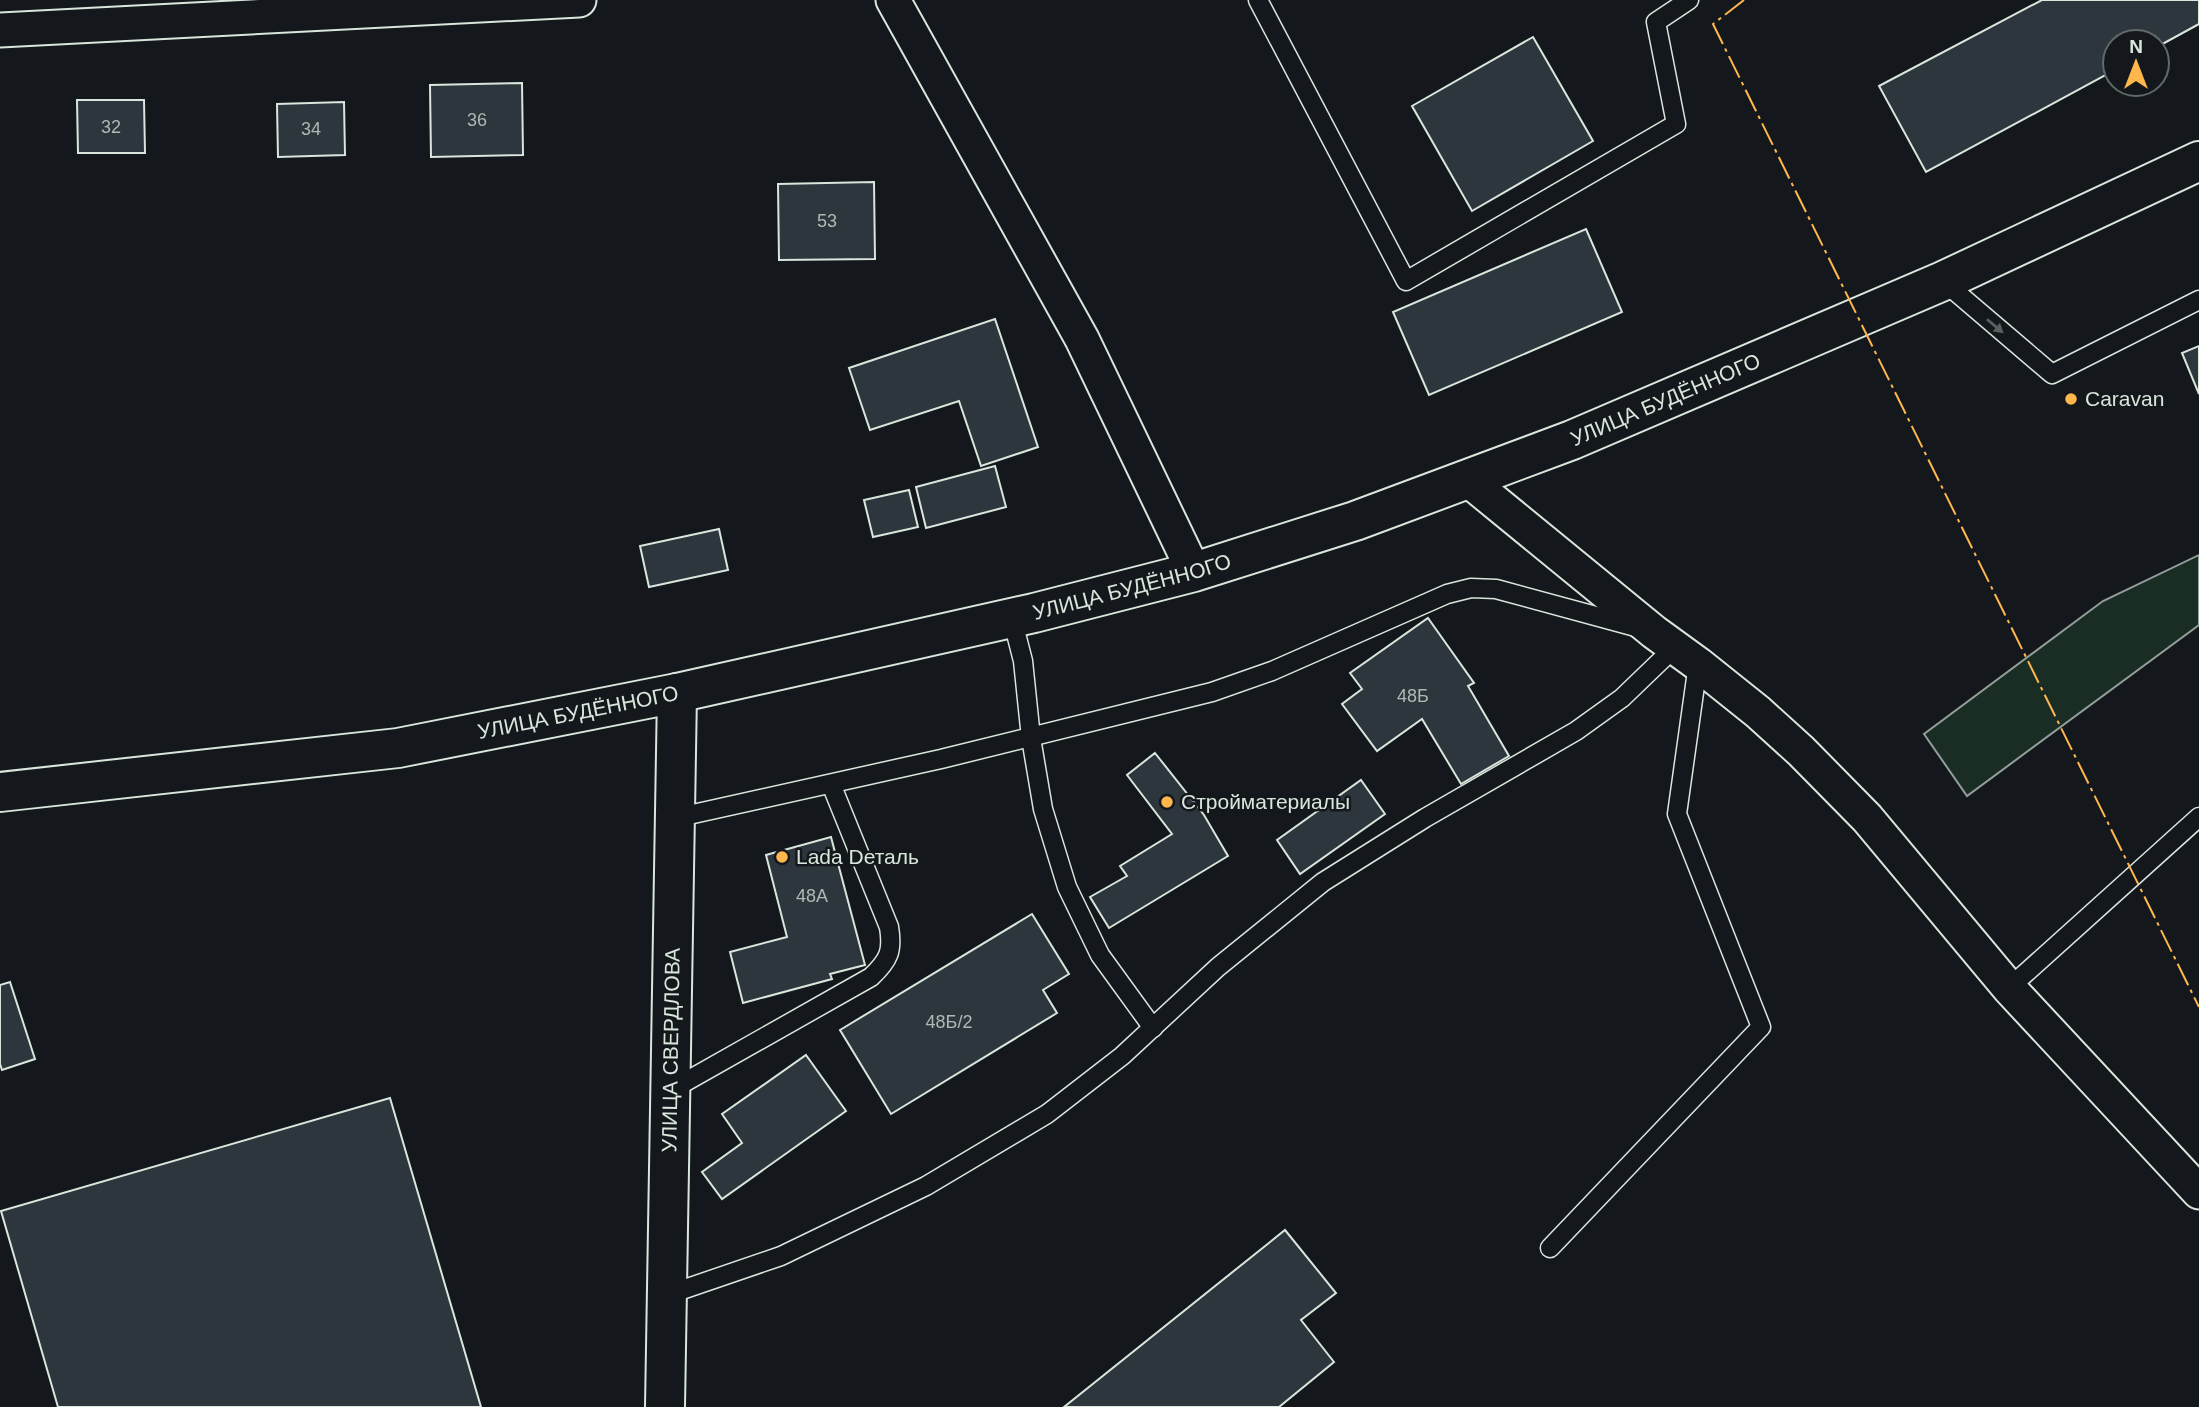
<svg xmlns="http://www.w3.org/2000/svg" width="2199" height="1407" font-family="Helvetica,sans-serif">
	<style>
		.green { fill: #1a2d24; stroke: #939e99; stroke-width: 2 }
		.building { fill: #2c363c; stroke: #d8e6dc; stroke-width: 2 }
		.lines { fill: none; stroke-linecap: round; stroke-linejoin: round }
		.lane-casing { stroke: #d8e6dc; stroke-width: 21 }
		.street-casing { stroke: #d8e6dc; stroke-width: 37 }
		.secondary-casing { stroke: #d8e6dc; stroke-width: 42 }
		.primary-casing { stroke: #d8e6dc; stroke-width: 42 }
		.lane { stroke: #14181c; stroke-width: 18 }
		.street { stroke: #14181c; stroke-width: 33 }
		.secondary { stroke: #14181c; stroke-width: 38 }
		.primary { stroke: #14181c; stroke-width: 38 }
		.power { stroke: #ffb74d; stroke-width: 2; stroke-dasharray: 24 5 3.5 5; stroke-linecap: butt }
		.oneway { fill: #59605f }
		.poi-dot { fill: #ffb74d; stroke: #14181c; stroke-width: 2.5 }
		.labels { text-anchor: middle; stroke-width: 5; stroke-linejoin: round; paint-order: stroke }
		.number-label { font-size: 18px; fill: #adbab4 }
		.poi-label { font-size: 21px; fill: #d8e6dc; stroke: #14181c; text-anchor: start }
		.street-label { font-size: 21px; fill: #d8e6dc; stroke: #14181c }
	</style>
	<rect width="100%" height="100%" fill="#14181c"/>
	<polygon class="green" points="2199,555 2199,625 1967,796 1924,734 2103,601"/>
	<g class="building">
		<polygon points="2042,0 2199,0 2199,24 2157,47 2157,42 2115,42 2115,70 1926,172 1879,86"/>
		<polygon points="1533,37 1593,141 1472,211 1412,106"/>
		<polygon points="522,83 523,155 431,157 430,85"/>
		<polygon points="77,100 144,100 145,153 78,153"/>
		<polygon points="344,102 345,155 278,157 277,104"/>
		<polygon points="874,182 875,259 779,260 778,184"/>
		<polygon points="1586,229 1622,312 1429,395 1393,312"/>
		<polygon points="995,319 1038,447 981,466 959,401 870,430 849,368"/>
		<polygon points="2199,346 2199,394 2182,353"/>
		<polygon points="995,466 1006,507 926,528 916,487"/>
		<polygon points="909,490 918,527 873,537 864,500"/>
		<polygon points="719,529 728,570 649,587 640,546"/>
		<polygon points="1428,618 1474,683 1468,686 1509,756 1461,784 1422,719 1377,751 1342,704 1362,689 1350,673"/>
		<polygon points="1155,753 1204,815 1228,856 1109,928 1090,897 1127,876 1120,866 1172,834 1127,775"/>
		<polygon points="1361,780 1385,814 1300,874 1277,840"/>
		<polygon points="831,837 865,965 830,974 832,979 743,1003 730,952 787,937 766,855"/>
		<polygon points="1032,914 1069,974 1043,990 1057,1013 891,1114 840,1030"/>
		<polygon points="10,982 35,1059 2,1070 0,1064 0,985"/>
		<polygon points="806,1055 846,1111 722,1199 702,1172 742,1143 722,1114"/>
		<polygon points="390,1098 481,1407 58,1407 1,1211"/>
		<polygon points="1285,1230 1336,1293 1301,1320 1334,1362 1279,1407 1064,1407"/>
	</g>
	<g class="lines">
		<g class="lane-casing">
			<g id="lane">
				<polyline points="1258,0 1406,281 1676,124 1656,22 1689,0"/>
				<polyline points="1943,281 2052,374 2199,300"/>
				<polyline points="1012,618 1023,661 1031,738 1043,809 1067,887 1100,955 1153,1028"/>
				<polyline points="675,818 941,759 1212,692 1272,671 1447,594 1471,588 1496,589 1636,627"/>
				<polyline points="2009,988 2199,817"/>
				<path d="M671,1090l200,-113c18,-17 22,-26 18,-50l-58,-143"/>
				<polyline points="1550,1248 1761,1027 1677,814 1698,664"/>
				<polyline points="667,1295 781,1256 926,1186 1047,1114 1122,1056 1218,967 1323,882 1425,818 1576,731 1622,698 1675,647"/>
			</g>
		</g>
		<g class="street-casing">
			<g id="street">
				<polyline points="893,0 1082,339 1194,572"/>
				<polyline points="0,30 579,0"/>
				<polyline points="1467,479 1654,632 1698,664 1758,712 1801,751 1867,818 2009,988 2199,1192"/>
			</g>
		</g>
		<g class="secondary-casing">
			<g id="secondary">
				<path id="s1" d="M665,1407l12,-714"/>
			</g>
		</g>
		<g class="primary-casing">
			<g id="primary">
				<path id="s2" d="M0,792l398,-44 279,-55 357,-80 160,-41 161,-51 217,-81 371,-159 256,-120"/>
			</g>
		</g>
		<use href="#lane" class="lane"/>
		<use href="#street" class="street"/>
		<use href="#secondary" class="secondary"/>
		<use href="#primary" class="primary"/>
		<polyline class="power" points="1744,0 1713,24 2199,1007"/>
	</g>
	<defs><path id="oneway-solid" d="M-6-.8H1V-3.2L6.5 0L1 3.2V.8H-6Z" transform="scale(1.75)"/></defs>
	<use class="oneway" href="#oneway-solid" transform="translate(1995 326) rotate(40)"/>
	<g class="poi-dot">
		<circle cx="2071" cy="399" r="7"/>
		<circle cx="1167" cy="802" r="7"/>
		<circle cx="782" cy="857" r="7"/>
	</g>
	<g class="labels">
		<g class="number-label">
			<text x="477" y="126">36</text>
			<text x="111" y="133">32</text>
			<text x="311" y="135">34</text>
			<text x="827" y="227">53</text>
			<text x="1413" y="702">48Б</text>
			<text x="812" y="902">48А</text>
			<text x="949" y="1028">48Б/2</text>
		</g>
		<g class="poi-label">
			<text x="2085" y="406">Caravan</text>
			<text x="1181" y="809">Стройматериалы</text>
			<text x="796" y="864">Lada Dеталь</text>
		</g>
		<g class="street-label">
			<text dy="7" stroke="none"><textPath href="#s2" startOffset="1718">УЛИЦА БУДЁННОГО</textPath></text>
			<text dy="7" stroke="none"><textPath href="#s2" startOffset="1152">УЛИЦА БУДЁННОГО</textPath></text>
			<text dy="7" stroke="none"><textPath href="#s2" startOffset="584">УЛИЦА БУДЁННОГО</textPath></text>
			<text dy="7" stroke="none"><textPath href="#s1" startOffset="357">УЛИЦА СВЕРДЛОВА</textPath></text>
		</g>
	</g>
	<g transform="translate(2136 63)"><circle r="33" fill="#14181c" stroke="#626a69" stroke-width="2"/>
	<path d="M0-5L12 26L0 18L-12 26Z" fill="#ffb74d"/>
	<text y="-10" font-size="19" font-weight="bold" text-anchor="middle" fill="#d8e6dc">N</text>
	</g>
</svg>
